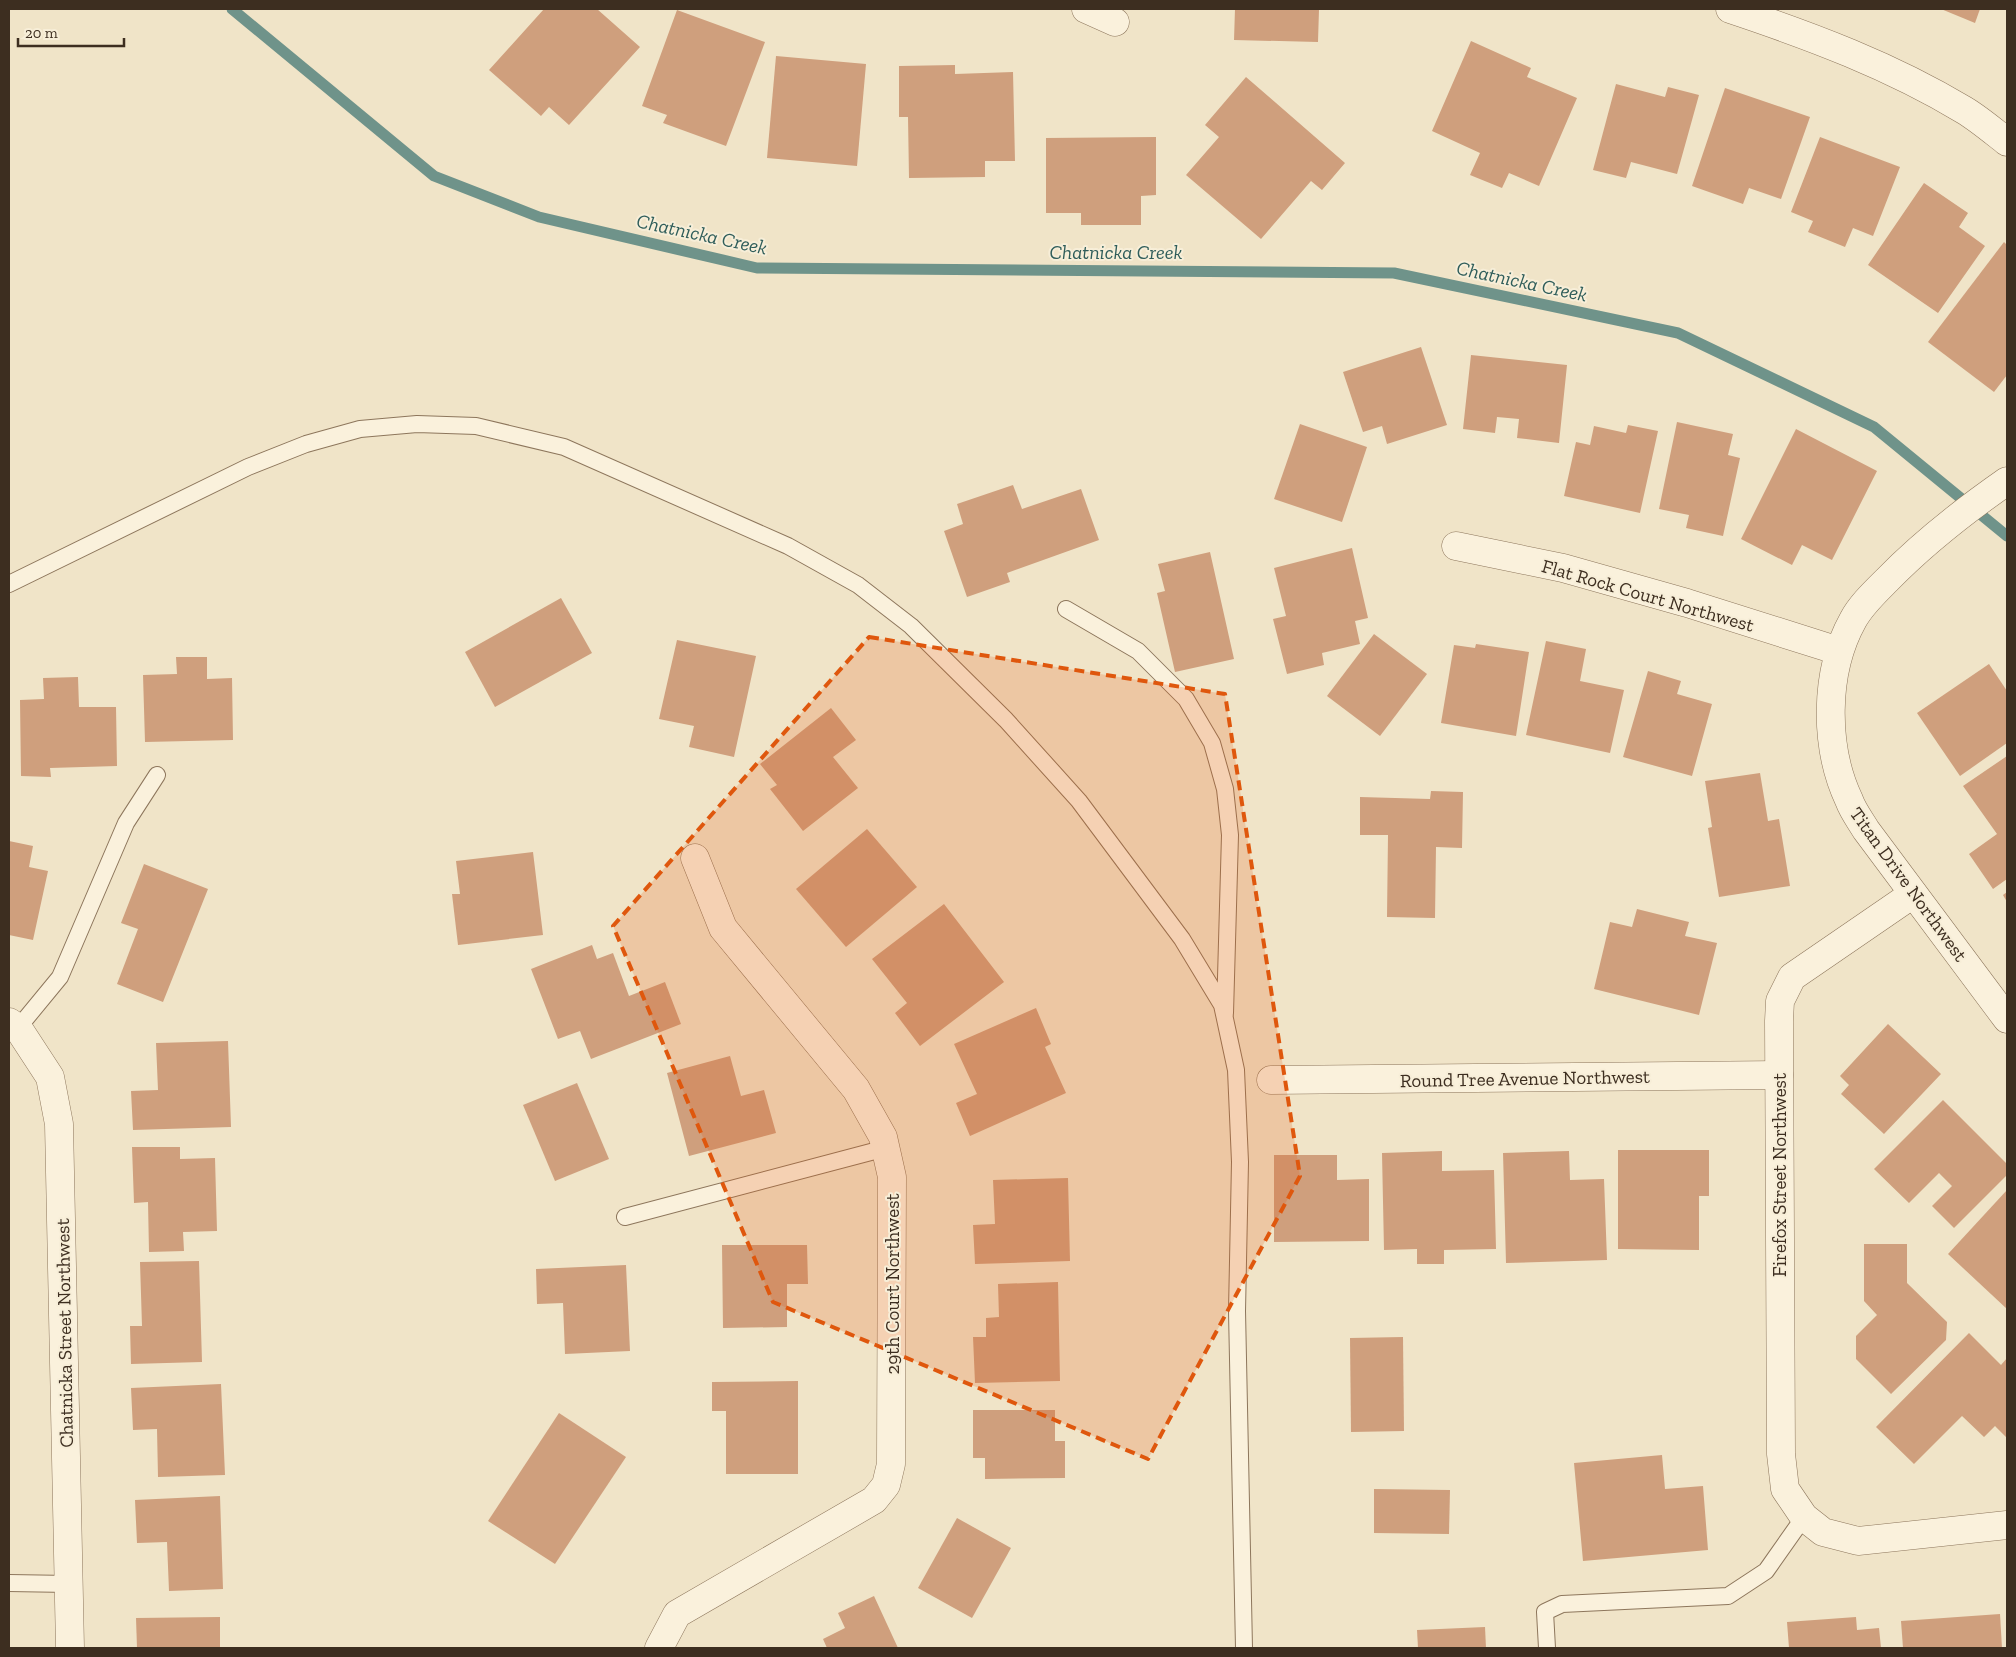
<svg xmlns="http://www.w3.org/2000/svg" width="2016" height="1657" font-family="'Zilla Slab',serif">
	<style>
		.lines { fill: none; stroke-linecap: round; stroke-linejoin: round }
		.stream { stroke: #6f938a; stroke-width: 11 }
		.building { fill: #cf9f7d }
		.service-casing { stroke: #8d765c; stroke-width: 18 }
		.minor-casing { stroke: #8d765c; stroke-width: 29 }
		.tertiary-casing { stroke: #8d765c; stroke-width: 29 }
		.service { stroke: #faf1dc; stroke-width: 16 }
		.minor { stroke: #faf1dc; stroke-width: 28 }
		.tertiary { stroke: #faf1dc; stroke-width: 28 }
		.marked { fill: #df570d; fill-opacity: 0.2; stroke: #df570d; stroke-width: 4; stroke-dasharray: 10 6; stroke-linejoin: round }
		.labels { text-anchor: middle; stroke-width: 4; stroke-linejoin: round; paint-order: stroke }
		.street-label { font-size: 19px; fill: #3d2e20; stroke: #f7eed8 }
		.water-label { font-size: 20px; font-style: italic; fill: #2f5d5a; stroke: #f7eed8 }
	</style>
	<rect width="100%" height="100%" fill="#f0e4c8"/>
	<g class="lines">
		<polyline class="stream" points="232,9 434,176 539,217 757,268 1394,273 1678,333 1874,427 2007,536"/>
	</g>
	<g class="building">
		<polygon points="544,9 597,9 640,47 569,125 549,107 541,116 489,70"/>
		<polygon points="1235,9 1319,9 1318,42 1234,40"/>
		<polygon points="1941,9 1980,9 1975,23"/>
		<polygon points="677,10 765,42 726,146 663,123 667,115 642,106"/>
		<polygon points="1471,41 1531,68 1527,77 1577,98 1539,186 1509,173 1502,188 1470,175 1480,153 1432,131"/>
		<polygon points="776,56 866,64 857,166 767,158"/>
		<polygon points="955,65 955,74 1013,72 1015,161 985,161 985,177 909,178 908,117 899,117 899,66"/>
		<polygon points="1246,77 1345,163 1322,190 1311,181 1261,239 1186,175 1219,137 1205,125"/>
		<polygon points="1616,84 1665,97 1668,87 1699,95 1677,174 1631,162 1626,178 1593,170"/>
		<polygon points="1725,88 1810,117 1781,199 1749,188 1743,204 1692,186"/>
		<polygon points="1156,137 1156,195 1141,196 1141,225 1081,225 1081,213 1046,213 1046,138"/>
		<polygon points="1820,137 1900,167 1873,236 1853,228 1845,247 1808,232 1813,221 1791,212"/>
		<polygon points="1924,183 1968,213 1959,227 1985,246 1938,313 1868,265"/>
		<polygon points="2004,242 2007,245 2007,375 1994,392 1928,342"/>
		<polygon points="1421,347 1447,425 1387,444 1382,426 1363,432 1343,372"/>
		<polygon points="1471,355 1567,365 1559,443 1517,438 1519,419 1497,417 1495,433 1463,429"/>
		<polygon points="1677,422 1733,434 1728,455 1740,458 1723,536 1686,528 1689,515 1659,509"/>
		<polygon points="1300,424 1367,447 1342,522 1274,499"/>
		<polygon points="1628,425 1658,431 1640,513 1564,496 1576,442 1590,445 1594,426 1626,433"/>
		<polygon points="1796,429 1877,471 1832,560 1802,545 1792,565 1741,539"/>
		<polygon points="1013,485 1022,509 1081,489 1099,540 1007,573 1010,582 967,597 944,531 963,524 957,504"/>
		<polygon points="1352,548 1368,618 1355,621 1360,644 1322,653 1324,665 1287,674 1273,619 1286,616 1274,568"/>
		<polygon points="1210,552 1234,659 1175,672 1157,593 1165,591 1158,564"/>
		<polygon points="561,598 592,653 495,707 465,652"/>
		<polygon points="1374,634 1427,674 1380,736 1327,696"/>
		<polygon points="677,640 756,656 734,757 689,747 694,726 659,719"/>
		<polygon points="1546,641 1586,649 1580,681 1624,690 1610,753 1526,735"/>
		<polygon points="1476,644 1529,652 1516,736 1441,723 1454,645 1475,648"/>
		<polygon points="176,657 207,657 207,679 232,678 233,740 145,742 143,675 177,674"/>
		<polygon points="1989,664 2007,691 2007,743 1960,776 1917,713"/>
		<polygon points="1648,671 1681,681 1677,694 1712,704 1692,776 1623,757"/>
		<polygon points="78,677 79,707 116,707 117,766 50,768 51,777 21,776 20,700 44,699 43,678"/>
		<polygon points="831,708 856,740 833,757 858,788 803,831 770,789 777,785 760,764"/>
		<polygon points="2007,756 2007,879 1993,889 1969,854 1997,834 1963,786"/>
		<polygon points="1760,773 1768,821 1779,819 1790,886 1719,897 1708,828 1712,827 1705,781"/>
		<polygon points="1431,791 1463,792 1462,848 1436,847 1435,918 1387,917 1388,835 1360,835 1360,797 1430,799"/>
		<polygon points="867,829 917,887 846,947 796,889"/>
		<polygon points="9,841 33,846 29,867 48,871 33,940 9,935"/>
		<polygon points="533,852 543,935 458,945 452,894 460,894 456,861"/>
		<polygon points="144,864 208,889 163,1002 117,984 138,929 121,923"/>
		<polygon points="2007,892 2007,902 2003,895"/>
		<polygon points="944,904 1004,982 920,1046 895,1013 907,1003 872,959"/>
		<polygon points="1637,909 1689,922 1685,936 1717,943 1699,1015 1594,989 1610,922 1632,927"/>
		<polygon points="592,945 597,959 613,953 629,996 665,982 681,1024 591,1059 580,1031 558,1039 531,969"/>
		<polygon points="1036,1008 1051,1044 1045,1047 1066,1093 970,1136 956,1103 977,1094 954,1044"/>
		<polygon points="1888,1024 1941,1074 1884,1134 1841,1094 1849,1085 1840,1076"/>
		<polygon points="228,1041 231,1127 133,1130 131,1091 158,1090 156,1043"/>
		<polygon points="730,1056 741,1096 764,1090 776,1133 689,1156 667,1073"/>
		<polygon points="577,1083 609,1159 555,1181 523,1105"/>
		<polygon points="1943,1100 2007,1164 2007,1175 1954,1228 1932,1206 1952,1186 1939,1173 1909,1203 1874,1169"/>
		<polygon points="132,1147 180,1147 180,1159 215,1158 217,1231 183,1232 184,1251 149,1252 148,1202 134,1203"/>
		<polygon points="1618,1150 1709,1150 1709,1196 1699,1196 1699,1250 1618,1249"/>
		<polygon points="1442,1151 1442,1171 1494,1170 1496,1249 1444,1250 1444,1264 1417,1264 1417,1249 1384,1250 1382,1153"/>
		<polygon points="1569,1151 1570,1180 1604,1179 1607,1260 1506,1263 1503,1153"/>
		<polygon points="1274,1155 1337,1155 1337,1180 1369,1179 1369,1241 1274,1242"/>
		<polygon points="1068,1178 1070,1261 975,1264 973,1225 995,1224 993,1180"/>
		<polygon points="2007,1190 2007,1309 1948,1254"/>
		<polygon points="1864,1244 1907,1244 1907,1283 1947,1322 1946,1340 1891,1394 1856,1359 1856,1336 1877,1315 1864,1301"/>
		<polygon points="722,1245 807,1245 808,1284 787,1284 787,1327 723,1328"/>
		<polygon points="199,1261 202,1362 131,1364 130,1326 142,1326 140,1262"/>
		<polygon points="626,1265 630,1351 565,1354 563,1303 537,1304 536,1269"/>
		<polygon points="1058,1282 1060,1381 975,1383 973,1337 986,1337 986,1318 999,1317 998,1284"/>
		<polygon points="1969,1333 2001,1365 2007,1358 2007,1438 1995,1426 1984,1437 1962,1416 1914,1464 1876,1427"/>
		<polygon points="1403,1337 1404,1431 1351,1432 1350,1338"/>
		<polygon points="798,1381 798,1474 726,1474 726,1411 712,1411 712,1382"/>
		<polygon points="221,1384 225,1475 158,1477 157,1429 133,1430 131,1388"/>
		<polygon points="973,1410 1055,1410 1055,1441 1065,1441 1065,1478 985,1479 985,1458 973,1458"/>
		<polygon points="559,1413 626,1457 555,1564 488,1521"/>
		<polygon points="1662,1455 1665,1489 1703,1486 1708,1550 1583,1561 1574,1463"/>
		<polygon points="1374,1489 1450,1490 1449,1534 1374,1533"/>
		<polygon points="220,1496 223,1589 169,1591 167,1542 137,1543 135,1500"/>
		<polygon points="957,1518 1011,1548 972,1618 918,1588"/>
		<polygon points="874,1596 898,1648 827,1648 823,1639 845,1628 838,1613"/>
		<polygon points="2000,1614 2002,1648 1903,1648 1901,1621"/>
		<polygon points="220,1617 220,1648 137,1648 136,1618"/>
		<polygon points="1856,1617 1857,1630 1879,1628 1881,1648 1789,1648 1787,1622"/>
		<polygon points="1485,1627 1486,1648 1418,1648 1417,1630"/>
	</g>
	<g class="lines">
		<g class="service-casing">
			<g id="service">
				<polyline points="9,584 248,467 306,444 360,429 417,424 476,426 564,447 788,546 858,585 911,626 1006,720 1079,801 1182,939 1222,1005 1236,1070 1240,1162 1237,1311 1244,1648"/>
				<polyline points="1066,609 1138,651 1186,699 1212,743 1225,789 1230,835 1225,1013"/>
				<polyline points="18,1028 60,977 126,823 157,775"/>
				<polyline points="625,1217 886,1148"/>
				<polyline points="9,1583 69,1584"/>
				<polyline points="1547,1648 1545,1612 1562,1604 1728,1596 1766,1571 1804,1517"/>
			</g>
		</g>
		<g class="minor-casing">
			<g id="minor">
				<polyline points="1086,9 1115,22"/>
				<path d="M1730,9c81,27 161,57 234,101 15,9 29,21 43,32"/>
				<polyline points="1456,546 1563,568 1687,603 1839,651"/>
				<polyline points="1913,894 1792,977 1780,1001 1779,1021 1781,1454 1785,1489 1804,1517 1823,1532 1858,1541 2007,1525"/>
				<polyline points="9,1022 18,1028 50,1077 59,1124 70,1648"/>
				<polyline points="1271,1080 1779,1075"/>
				<polyline points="659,1648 677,1614 874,1500 886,1485 891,1464 892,1177 883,1137 856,1089 723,928 695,858"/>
			</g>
		</g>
		<g class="tertiary-casing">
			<path id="tertiary" d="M2007,481c-43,30 -83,61 -120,99 -12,12 -26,25 -34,40 -29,52 -29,127 -4,180 4,11 11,20 17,30l141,189"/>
		</g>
		<use href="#service" class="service"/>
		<use href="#minor" class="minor"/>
		<use href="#tertiary" class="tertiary"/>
	</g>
	<path class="marked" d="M869,637l356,57 75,482 -152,283 -375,-157 -160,-376z"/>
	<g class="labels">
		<g class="street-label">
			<text transform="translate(1648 595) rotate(16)" y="7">Flat Rock Court Northwest</text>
			<text transform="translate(1909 884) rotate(54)" y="7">Titan Drive Northwest</text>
			<text transform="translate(1525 1078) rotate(-1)" y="7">Round Tree Avenue Northwest</text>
			<text transform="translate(1779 1175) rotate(-90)" y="7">Firefox Street Northwest</text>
			<text transform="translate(892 1284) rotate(-90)" y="7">29th Court Northwest</text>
			<text transform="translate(64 1333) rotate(-91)" y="7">Chatnicka Street Northwest</text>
		</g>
		<g class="water-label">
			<text transform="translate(702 234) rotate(12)" y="7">Chatnicka Creek</text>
			<text x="1116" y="259">Chatnicka Creek</text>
			<text transform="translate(1522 281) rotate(12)" y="7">Chatnicka Creek</text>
		</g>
	</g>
	<rect width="2016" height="1657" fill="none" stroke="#3d2e20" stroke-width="20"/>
	<path d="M18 38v8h106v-8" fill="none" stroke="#3d2e20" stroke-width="2.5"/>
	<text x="25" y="38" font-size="15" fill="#3d2e20" stroke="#f7eed8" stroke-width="4" paint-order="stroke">20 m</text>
</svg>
